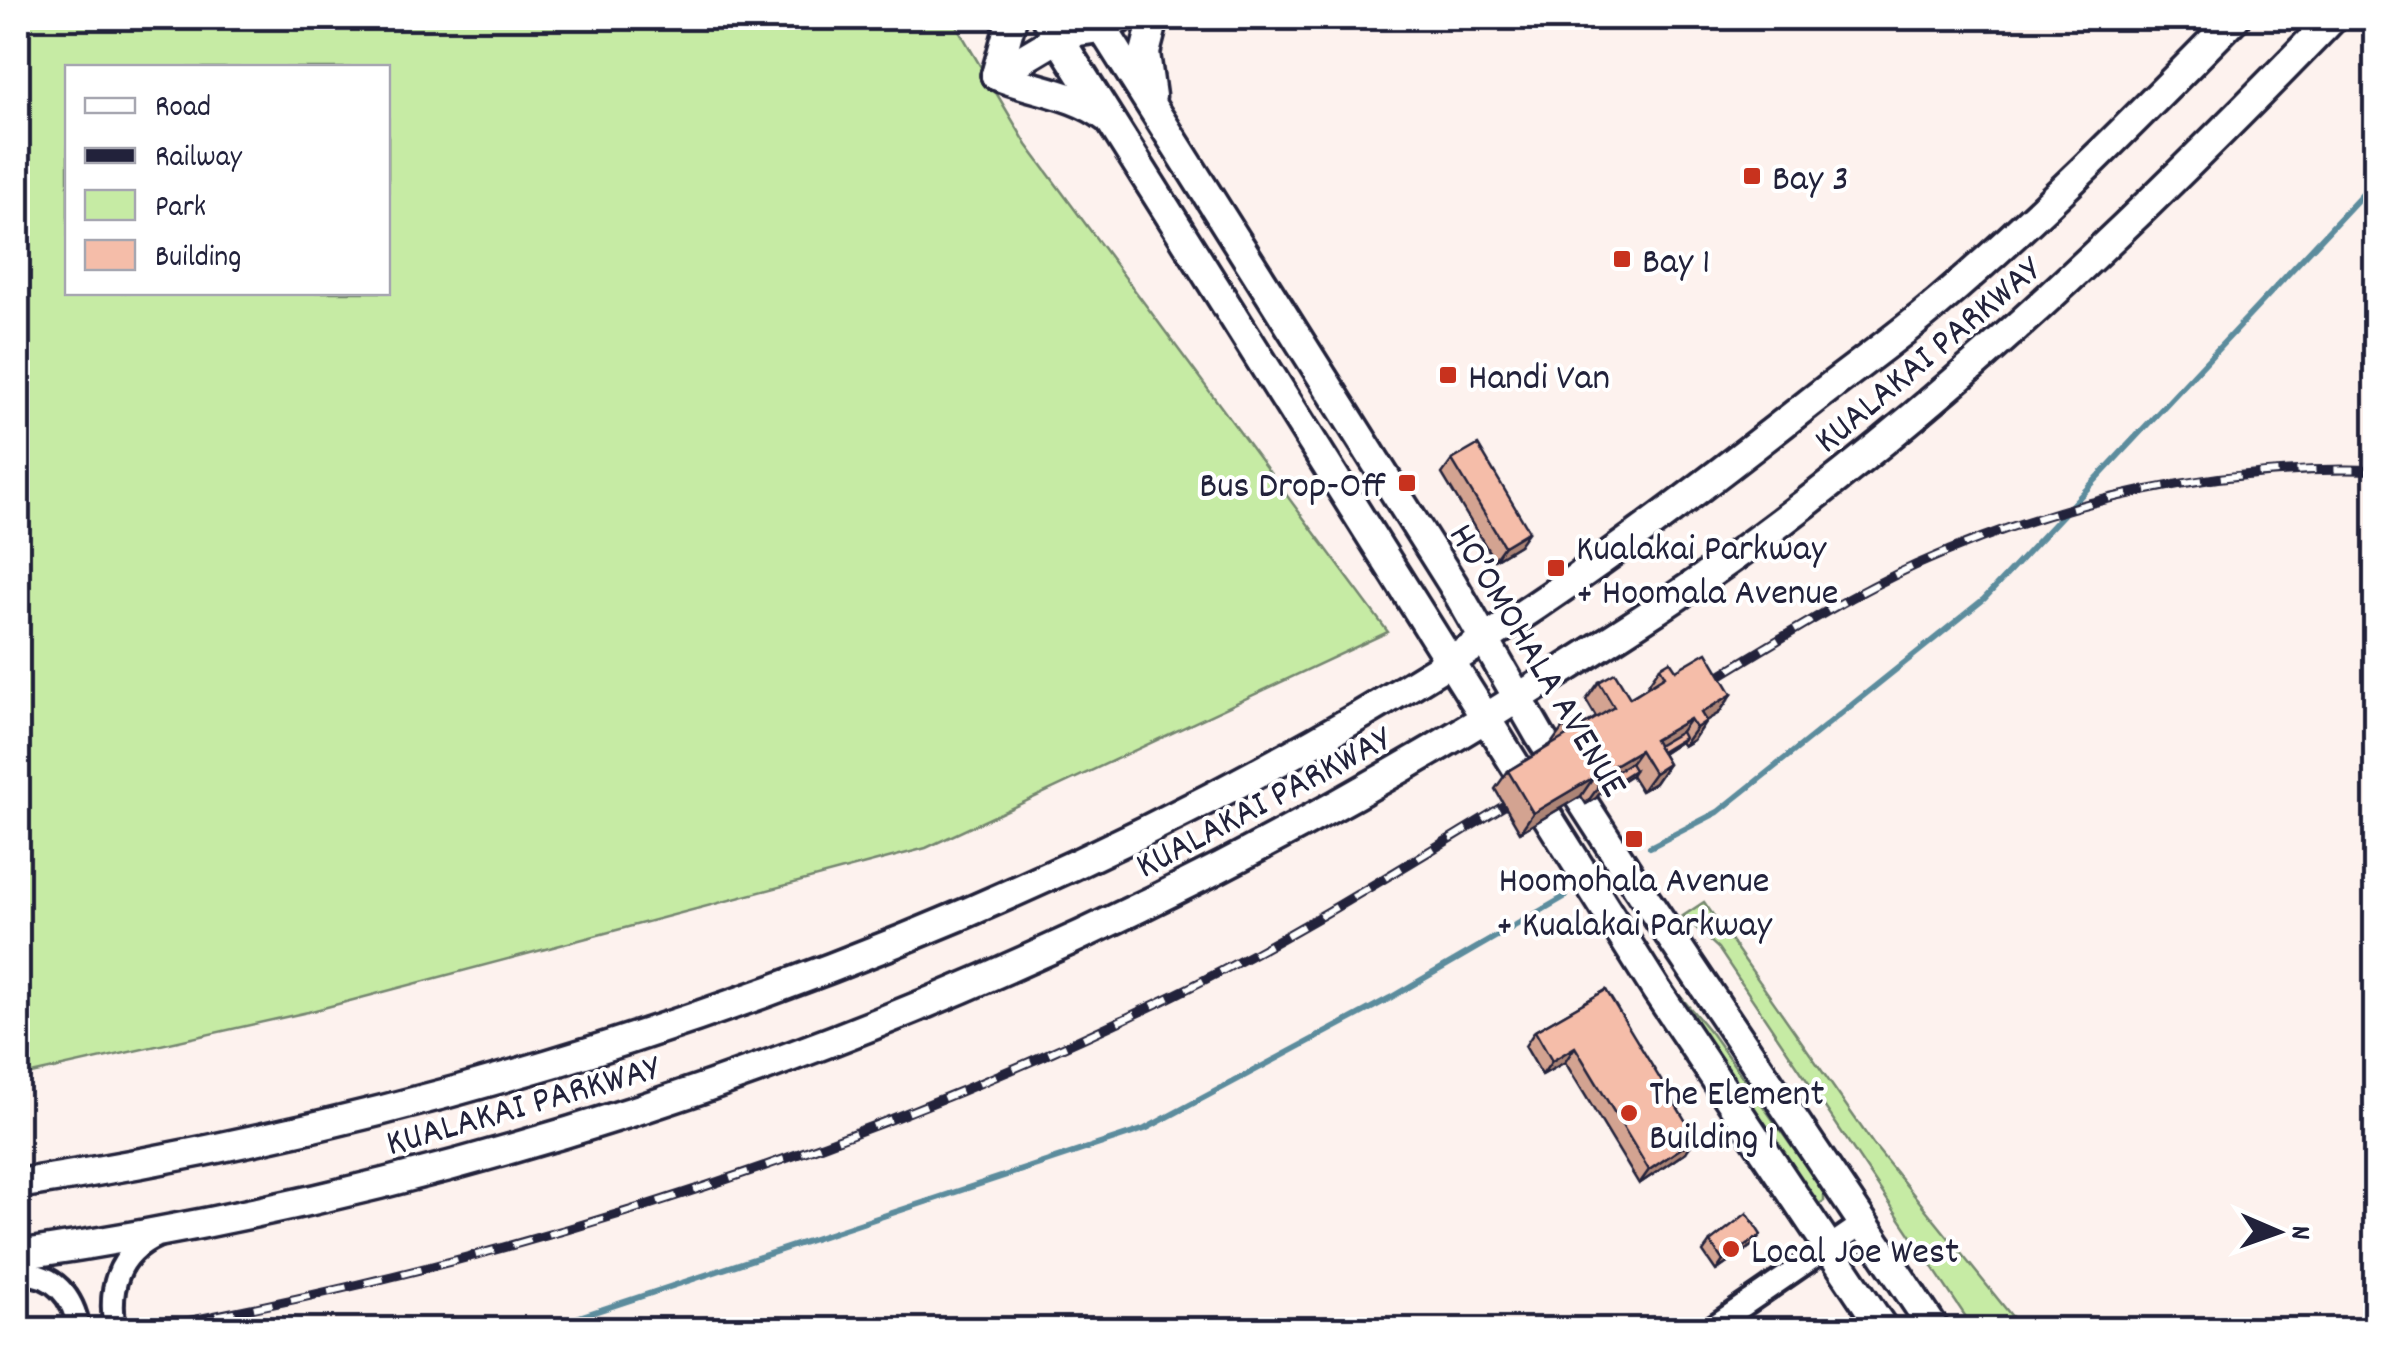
<svg xmlns="http://www.w3.org/2000/svg" width="2393" height="1347" font-family="Dekko,sans-serif">
	<style>
		.green { fill: #c6eba4; stroke: #748670; stroke-width: 2.5; fill-rule: evenodd }
		.lines { fill: none; stroke-linecap: round; stroke-linejoin: round }
		.stream { stroke: #5c8c9d; stroke-width: 6 }
		.street-casing { stroke: #22223b; stroke-width: 28 }
		.secondary-casing { stroke: #22223b; stroke-width: 35 }
		.street { stroke: #fff; stroke-width: 20 }
		.secondary { stroke: #fff; stroke-width: 28 }
		.rail-casing { stroke: #22223b; stroke-width: 10 }
		.rail { stroke: #fff; stroke-width: 6; stroke-dasharray: 19; stroke-linecap: butt }
		.wall { fill: #d3a391; stroke: #22223b; stroke-width: 2.5 }
		.shaded-wall { fill: #ac8476; stroke: #22223b; stroke-width: 2.5 }
		.building { fill: #f5bda9; stroke: #22223b; stroke-width: 2.5 }
		.poi-dot { fill: #c8321e; stroke: #fff; stroke-width: 4 }
		.labels { text-anchor: middle; stroke-width: 8; stroke-linejoin: round; paint-order: stroke }
		.poi-label { font-size: 38px; fill: #22223b; stroke: #fff; text-anchor: start }
		.street-label { font-size: 38px; fill: #22223b; stroke: #fff }
	</style>
	<rect width="100%" height="100%" fill="#fdf2ee"/>
	<filter id="ink" filterUnits="userSpaceOnUse"><feTurbulence type="fractalNoise" baseFrequency=".01" numOctaves="2"/><feDisplacementMap in="SourceGraphic" scale="20" xChannelSelector="R" yChannelSelector="G"/><feConvolveMatrix kernelMatrix="1 2 1 2 8 2 1 2 1" color-interpolation-filters="sRGB"/></filter>
	<g filter="url(#ink)">
		<g class="green">
			<path d="M18,18h934l75,127 361,487 -462,216 -618,164 -290,65zM68,68h320v224h-320z"/>
			<polygon points="1704,902 1873,1144 2022,1329 1974,1329 1718,948 1683,916"/>
			<polygon points="1670,984 1712,1034 1824,1192 1824,1201 1812,1208 1665,989"/>
		</g>
		<g class="lines">
			<g class="stream">
				<polyline points="1650,847 1718,812 1984,599 2376,180"/>
				<polyline points="540,1330 1145,1129 1390,998 1566,896"/>
			</g>
			<g class="street-casing">
				<g id="street">
					<polyline points="1058,38 1105,31 1128,18"/>
					<path d="M18,1274c35,-3 56,23 61,56"/>
					<path d="M115,1330c-7,-41 2,-76 42,-94"/>
					<polyline points="1708,1330 1862,1224"/>
				</g>
			</g>
			<g class="secondary-casing">
				<g id="secondary">
					<polyline points="1046,18 1657,991 1884,1330"/>
					<polyline points="1096,18 1452,583 1540,736 1632,879 1935,1330"/>
					<path d="M996,75c36,15 78,18 110,42"/>
					<polyline points="996,75 1058,38"/>
					<polyline points="996,75 1012,18"/>
					<polyline points="1151,96 1145,53 1154,18"/>
					<path d="M18,1184c500,-77 1006,-256 1436,-525 122,-76 240,-165 354,-255 43,-34 89,-66 131,-102 104,-89 200,-186 296,-284"/>
					<path d="M18,1255c525,-76 1027,-266 1479,-544 95,-59 190,-118 280,-186 202,-152 381,-326 556,-507"/>
				</g>
			</g>
			<use href="#street" class="street"/>
			<use href="#secondary" class="secondary"/>
			<g class="rail-casing">
				<g id="rail">
					<path d="M1697,689c72,-43 143,-89 219,-124 143,-65 303,-100 460,-95"/>
					<path d="M142,1330c354,-65 696,-172 1020,-329 127,-61 247,-138 368,-211"/>
				</g>
			</g>
			<use href="#rail" class="rail"/>
		</g>
		<g class="wall">
			<polygon points="1452,460 1519,545 1494,560 1442,474"/>
			<polygon points="1660,667 1676,670 1732,694 1719,713 1705,721 1693,740 1683,746 1680,742 1662,754 1668,764 1655,783 1641,791 1631,775 1603,793 1600,793 1596,798 1586,804 1581,796 1520,832 1495,789 1508,771 1551,744 1564,726 1578,729 1596,717 1586,700 1599,682 1629,698 1648,687 1647,686"/>
			<polygon points="1606,990 1686,1152 1639,1184 1565,1062 1542,1075 1525,1046 1535,1031"/>
			<polygon points="1710,1242 1754,1244 1716,1271 1703,1252"/>
		</g>
		<g class="shaded-wall">
			<polygon points="1529,531 1519,545 1494,560 1504,546"/>
			<polygon points="1732,694 1719,713 1695,727 1701,713"/>
			<polygon points="1690,719 1677,737 1643,756 1654,740"/>
			<polygon points="1706,721 1693,740 1683,746 1696,728"/>
			<polygon points="1684,738 1680,742 1648,763 1647,762"/>
			<polygon points="1640,750 1627,768 1598,785 1604,771"/>
			<polygon points="1668,764 1655,783 1641,791 1654,773"/>
			<polygon points="1634,770 1631,775 1603,793 1600,793 1596,798 1586,804 1599,786 1609,780"/>
			<polygon points="1594,777 1581,796 1520,832 1533,813"/>
			<polygon points="1575,1047 1565,1062 1542,1075 1552,1061"/>
			<polygon points="1696,1138 1686,1152 1639,1184 1649,1170"/>
			<polygon points="1761,1235 1754,1244 1716,1271 1723,1261"/>
		</g>
		<g class="building">
			<polygon points="1478,445 1529,531 1504,546 1452,460"/>
			<polygon points="1707,652 1732,694 1701,713 1706,721 1696,728 1690,719 1654,740 1668,764 1654,773 1640,750 1604,771 1609,780 1599,786 1594,777 1533,813 1508,771 1568,735 1564,726 1573,720 1578,729 1614,707 1599,682 1615,673 1630,698 1665,676 1660,667 1670,661 1676,670"/>
			<polygon points="1681,732 1684,738 1661,752 1657,746"/>
			<polygon points="1630,763 1634,770 1606,788 1603,788 1609,780 1607,777"/>
			<polygon points="1606,990 1696,1138 1649,1170 1575,1047 1552,1061 1535,1031"/>
			<polygon points="1747,1213 1761,1235 1723,1261 1710,1242"/>
		</g>
	</g>
	<g class="poi-dot">
		<rect x="1742" y="166" width="20" height="20" rx="5"/>
		<rect x="1612" y="249" width="20" height="20" rx="5"/>
		<rect x="1438" y="365" width="20" height="20" rx="5"/>
		<rect x="1397" y="473" width="20" height="20" rx="5"/>
		<rect x="1546" y="558" width="20" height="20" rx="5"/>
		<rect x="1624" y="829" width="20" height="20" rx="5"/>
		<circle cx="1629" cy="1113" r="10"/>
		<circle cx="1731" cy="1249" r="10"/>
	</g>
	<g class="labels">
		<g class="poi-label">
			<text x="1772" y="189">Bay 3</text>
			<text x="1642" y="272">Bay 1</text>
			<text x="1468" y="388">Handi Van</text>
			<text x="1387" y="496" text-anchor="end">Bus Drop-Off</text>
			<text x="1576" y="559">Kualakai Parkway<tspan x="1576" dy="44">+ Hoomala Avenue</tspan></text>
			<text x="1634" y="891" text-anchor="middle">Hoomohala Avenue<tspan x="1634" dy="44">+ Kualakai Parkway</tspan></text>
			<text x="1649" y="1104">The Element<tspan x="1649" dy="44">Building 1</tspan></text>
			<text x="1751" y="1262">Local Joe West</text>
		</g>
		<g class="street-label">
			<text transform="translate(1926 353) rotate(-40)" y="13">KUALAKAI PARKWAY</text>
			<text transform="translate(1540 659) rotate(59)" y="13">HO’OMOHALA AVENUE</text>
			<text transform="translate(1262 800) rotate(-28)" y="13">KUALAKAI PARKWAY</text>
			<text transform="translate(522 1103) rotate(-16)" y="13">KUALAKAI PARKWAY</text>
		</g>
	</g>
	<rect width="2393" height="1347" fill="none" stroke="#fff" stroke-width="60"/>
	<rect x="30" y="30" width="2333" height="1287" fill="none" stroke="#22223b" stroke-width="4" filter="url(#ink)"/>
	<rect x="65" y="65" width="325" height="230" fill="#ffffff" stroke="#a7a7b1" stroke-width="2.5"/>
	<rect x="85" y="98" width="50" height="15" fill="#ffffff" stroke="#a7a7b1" stroke-width="2.5"/>
	<text x="155" y="115" font-size="30" fill="#22223b">Road</text>
	<rect x="85" y="148" width="50" height="15" fill="#22223b" stroke="#a7a7b1" stroke-width="2.5"/>
	<text x="155" y="165" font-size="30" fill="#22223b">Railway</text>
	<rect x="85" y="190" width="50" height="30" fill="#c6eba4" stroke="#a7a7b1" stroke-width="2.5"/>
	<text x="155" y="215" font-size="30" fill="#22223b">Park</text>
	<rect x="85" y="240" width="50" height="30" fill="#f5bda9" stroke="#a7a7b1" stroke-width="2.5"/>
	<text x="155" y="265" font-size="30" fill="#22223b">Building</text>
	<g transform="translate(2278 1232) rotate(92)" stroke="#ffffff" stroke-width="8" paint-order="stroke">
	<path d="M0-8L18 38L0 25L-18 38Z" fill="#22223b"/>
	<text y="-15" font-size="28" font-weight="bold" text-anchor="middle" fill="#22223b">N</text>
	</g>
</svg>
